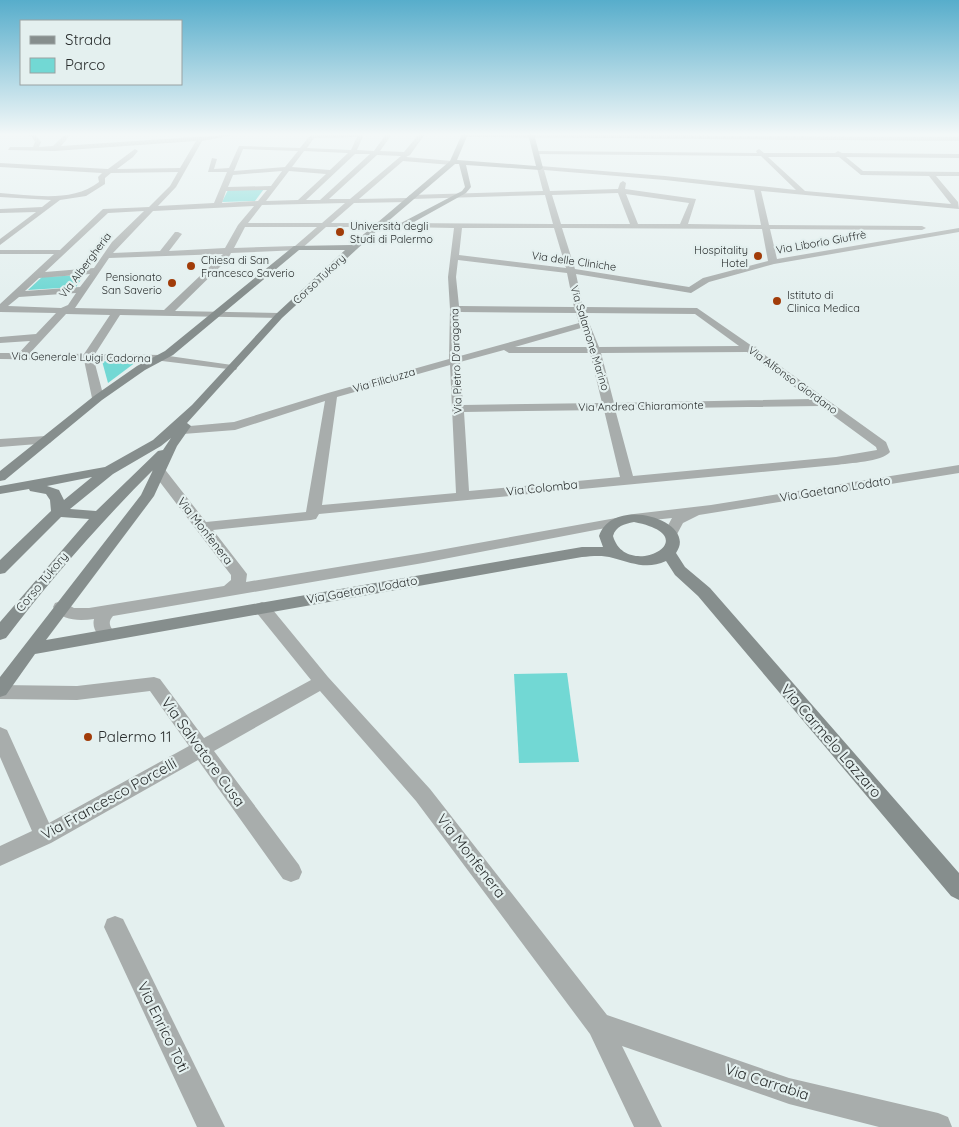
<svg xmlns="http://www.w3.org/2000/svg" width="959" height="1127" font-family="Quicksand,sans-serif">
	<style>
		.green { fill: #72d8d4 }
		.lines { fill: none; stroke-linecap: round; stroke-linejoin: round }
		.street { fill: #a8adac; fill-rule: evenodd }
		.secondary { fill: #868e8d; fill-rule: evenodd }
		.poi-dot { fill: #a13c09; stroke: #e4f0ef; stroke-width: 2 }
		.labels { text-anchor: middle; stroke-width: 4.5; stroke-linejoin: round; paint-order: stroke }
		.far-poi-label { font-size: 11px; fill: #2a2e2e; stroke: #e4f0ef; text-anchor: start }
		.far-street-label { font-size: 11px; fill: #2a2e2e; stroke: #e4f0ef }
		.street-label { font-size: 12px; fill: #2a2e2e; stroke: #e4f0ef }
		.near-poi-label { font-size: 15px; fill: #2a2e2e; stroke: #e4f0ef; text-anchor: start }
		.near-street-label { font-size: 15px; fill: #2a2e2e; stroke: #e4f0ef }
	</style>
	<rect width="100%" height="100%" fill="#e4f0ef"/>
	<g class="green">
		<polygon points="264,189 255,201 222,202 228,190"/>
		<polygon points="84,275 76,287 28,290 42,277"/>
		<polygon points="102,361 136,362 108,383"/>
		<polygon points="567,673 579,762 519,763 514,674"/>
	</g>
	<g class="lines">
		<g class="street">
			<path d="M24,134l12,1 5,7 -2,5 14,-1 12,-12h6l-10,12 178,-12 -37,7 -26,46 -18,19 56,-3 13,-31h-19l4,-14 5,1 -3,10 15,-1 10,-22 61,2 11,-14h53l-7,16 17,1 12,-17h6l-12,17 24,1 15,-18h6l-15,21 -4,2 46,4 3,2 -3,2 -49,-4 -44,38 48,-1 3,-3 133,-4 -6,-23 3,-2 125,10 131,14 -35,-34 -227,-2 2,-3 221,2 -1,-2 3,-2 5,4h71l3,-2 4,2 117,1v4l-113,-1 17,14 96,1v4h-23l22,26 1,7 -198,-18 8,34 153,1 4,2 -4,2 -152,-1 7,30 182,-31v4l-185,32 -65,18 -18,11 -115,-19 7,33 114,1 55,38 5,1 1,3 128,92 4,10c-8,10 -41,11 -54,13l-517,49 -3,5 -5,1 -98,10 31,40 3,4 -1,8 177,-29 193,-35 5,1 2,3 -2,3 -5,1 -193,37 -310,53c-7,8 -1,12 3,19l-2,4c-12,4 -23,-8 -20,-20 -15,2 -33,2 -41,-12l2,-4 6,-2 13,7h15l135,-22 7,-6v-5l-78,-102 -1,-3 1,-3h10l43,55 100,-10 19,-111 -90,29 -52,4 -6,-4 2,-3 55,-5 94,-29 121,-34 1,-50 -2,-32 6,-49 -52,-1 -4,-2 1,-2 154,1 -8,-29 -134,4 -3,3 -54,1 -23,20h47l4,2 -1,2h-55l-26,23 -69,3 -3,6 -53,52 104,2 3,1v4l-162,-3 -25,39 67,1 70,10 5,3 -1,2 -74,-9 -68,-1 10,38 -6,3 -6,-3 -8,-38 -84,-1v-6h19l11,-12 -30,2v-6l36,-3 20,-21 -56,-1v-8l54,-50h-54v-4h60l43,-41 46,-2 21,-21 8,-14 -67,1 -6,5v6l-19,12 -26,4 -60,45v-6l36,-27 -36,1v-4l42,-2 9,-7 -51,-3v-4c33,2 72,10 99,-11l-1,-5 4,-4 -102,-6v-4l108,6 27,-20 3,2 -5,6 -16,12 63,-1 16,-27 -142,10 -46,-1 2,-3h23l2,-5 -3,-5zM357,137l-6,13 -44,-2 7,-10zM243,149l55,2 -13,16 -51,4zM304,151l44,2 -18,17 -38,-3zM355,154h15l-50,46h-14zM377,155l24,1 -51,43h-21zM768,157h71l22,18 68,1 22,28 -146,-13zM544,170l121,10 89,10 7,35 -73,-1 8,-25 -71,-10 1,-6 -3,-2 -3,2 -2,6 -68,2zM282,171l-11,15 -43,1 5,-12zM289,171l37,3 -28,26 -32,1zM267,190l-9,11 -36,2 4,-12zM618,193l12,31h-69l-9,-29zM626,194l63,9 -9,21h-42zM345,203l-23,20h-74l14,-18zM254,206l-16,19 -13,23 -56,3 13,-17 -4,-2h-3l-15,19 -47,2 40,-42zM144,211l-32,31 -18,26 -49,4 63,-59zM245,227h72l-22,19 -61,2zM462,228h92l12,40 -107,-13zM562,228l200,1 6,32 -65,17 -14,9 -114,-18zM223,254l-59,56 -89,-2 34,-50zM458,260l109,13 7,34 -115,-1 -3,-29zM90,274l-10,13 -55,4 14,-13zM76,293l-8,12 -7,3 -53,-2 11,-9zM460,312l116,1 3,10 -119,33zM585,313l110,1 44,32 -140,1zM66,314l44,1 -26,39 -54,-1zM581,328l7,19h-73zM504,350l5,3h81l12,50 -139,2 -3,-43zM747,352l64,47 -197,4 -13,-50zM450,365l6,128 -134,12 15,-108zM820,406l56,41 1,3 -41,7 -203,19 -18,-67zM604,410l16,67 -151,14 -5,-79z"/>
			<polygon points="463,134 959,137 959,141 465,137"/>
			<polygon points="46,436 50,437 52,440 50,443 0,447 0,439"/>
			<polygon points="959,465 959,473 699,515 683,523 676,536 666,536 664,533 672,518 634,522 629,521 627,518 629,515 634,514 711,505"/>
			<polygon points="262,602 268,604 328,677 430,789 607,1015 789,1078 938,1113 948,1117 952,1127 879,1127 789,1104 622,1046 662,1127 634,1127 590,1034 416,801 320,691 214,751 299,865 302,872 299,879 291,882 283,879 198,760 51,843 0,866 0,846 32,831 0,757 0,727 7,730 49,823 189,746 150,691 77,700 0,699 0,685 77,686 154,677 160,679 204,738 311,680 256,612 254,608 256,604"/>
			<polygon points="115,916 123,919 225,1127 197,1127 104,927 107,919"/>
		</g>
		<path class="secondary" d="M462,134h6l-11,26 79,6 -8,-32h6l9,34 -3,2 -74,-5 5,22 -5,6 -61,34h-24l-99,91 -95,105 4,3 -14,20 -23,50 -108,144 536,-93h21l-4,-11c14,-42 100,-15 77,17l9,14 25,21 249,285v27l-8,-4 -253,-300 -23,-21 -9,-14c-19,9 -34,2 -53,-3 -10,-3 -20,-2 -31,-1l-547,97 -29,41 -6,2v-20l141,-182 12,-25c-53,53 -102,109 -147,168l-6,2v-18l89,-103 -28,-2 -56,56 -5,1v-14l51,-49 -1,-11 -4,-6 -16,-3 -1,-2 -29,5v-8l105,-19 48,-27 39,-35 84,-91 69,-64h-46l-126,105 -28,15 -43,30 -97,80 -5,1v-10l94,-75 43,-30 28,-15 129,-105 57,-1 99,-84zM455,164h4l6,23 -3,4 -61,32h-15zM171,438l-8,12 -5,1 -62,60 -26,-2 43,-35 48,-28zM92,477l-28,23 -5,-10 -12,-4zM634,522c77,15 -8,60 -21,14 3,-10 11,-12 21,-14z"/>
	</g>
	<linearGradient id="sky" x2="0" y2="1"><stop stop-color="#57adcb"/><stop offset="0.46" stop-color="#f3f8f8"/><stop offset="1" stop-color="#f3f8f8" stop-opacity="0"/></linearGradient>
	<rect width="959" height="292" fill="url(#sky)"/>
	<g class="poi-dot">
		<circle cx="340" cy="232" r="5"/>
		<circle cx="758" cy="256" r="5"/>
		<circle cx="191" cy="266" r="5"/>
		<circle cx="172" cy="283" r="5"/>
		<circle cx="777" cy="301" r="5"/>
		<circle cx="88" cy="737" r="5"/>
	</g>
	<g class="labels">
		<g class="far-poi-label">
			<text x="350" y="230">Università degli<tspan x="350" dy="13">Studi di Palermo</tspan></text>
			<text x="748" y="254" text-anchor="end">Hospitality<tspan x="748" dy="13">Hotel</tspan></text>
			<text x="201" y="264">Chiesa di San<tspan x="201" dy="13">Francesco Saverio</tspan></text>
			<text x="162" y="281" text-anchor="end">Pensionato<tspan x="162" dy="13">San Saverio</tspan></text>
			<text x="787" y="299">Istituto di<tspan x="787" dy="13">Clinica Medica</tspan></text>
		</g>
		<g class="far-street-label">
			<text transform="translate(821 242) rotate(-10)" y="4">Via Liborio Giuffrè</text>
			<text transform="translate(574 261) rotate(8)" y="4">Via delle Cliniche</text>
			<text transform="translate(85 265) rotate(-53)" y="4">Via Albergheria</text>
			<text transform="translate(319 279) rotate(-43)" y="4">Corso Tukory</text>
			<text transform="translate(590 338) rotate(73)" y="4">Via Salamone Marino</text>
			<text transform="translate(81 357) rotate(1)" y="4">Via Generale Luigi Cadorna</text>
			<text transform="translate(456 361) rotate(-92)" y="4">Via Pietro D'aragona</text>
			<text transform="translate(384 380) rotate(-16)" y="4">Via Filiciuzza</text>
			<text transform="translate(793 380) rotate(36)" y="4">Via Alfonso Giordano</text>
			<text transform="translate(641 406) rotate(-1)" y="4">Via Andrea Chiaramonte</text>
		</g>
		<g class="street-label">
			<text transform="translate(542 488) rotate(-6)" y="4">Via Colomba</text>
			<text transform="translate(835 489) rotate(-9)" y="4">Via Gaetano Lodato</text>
			<text transform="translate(205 531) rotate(52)" y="4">Via Monfenera</text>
			<text transform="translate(42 582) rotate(-50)" y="4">Corso Tukory</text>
			<text transform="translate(362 590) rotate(-10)" y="4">Via Gaetano Lodato</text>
		</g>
		<g class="near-poi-label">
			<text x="98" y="742">Palermo 11</text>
		</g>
		<g class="near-street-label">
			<text transform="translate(831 741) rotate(49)" y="5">Via Carmelo Lazzaro</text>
			<text transform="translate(203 752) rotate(54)" y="5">Via Salvatore Cusa</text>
			<text transform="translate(109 799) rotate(-29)" y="5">Via Francesco Porcelli</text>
			<text transform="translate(471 856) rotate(52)" y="5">Via Monfenera</text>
			<text transform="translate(163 1027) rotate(64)" y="5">Via Enrico Toti</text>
			<text transform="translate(767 1082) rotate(18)" y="5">Via Carrabia</text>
		</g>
	</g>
	<rect x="20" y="20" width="162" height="65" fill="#e4f0ef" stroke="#9aa2a2"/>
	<rect x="30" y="36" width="25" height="8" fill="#868e8d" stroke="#9aa2a2"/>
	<text x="65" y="45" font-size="15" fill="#2a2e2e">Strada</text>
	<rect x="30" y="58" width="25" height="15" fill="#72d8d4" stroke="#9aa2a2"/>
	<text x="65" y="70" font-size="15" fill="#2a2e2e">Parco</text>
</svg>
